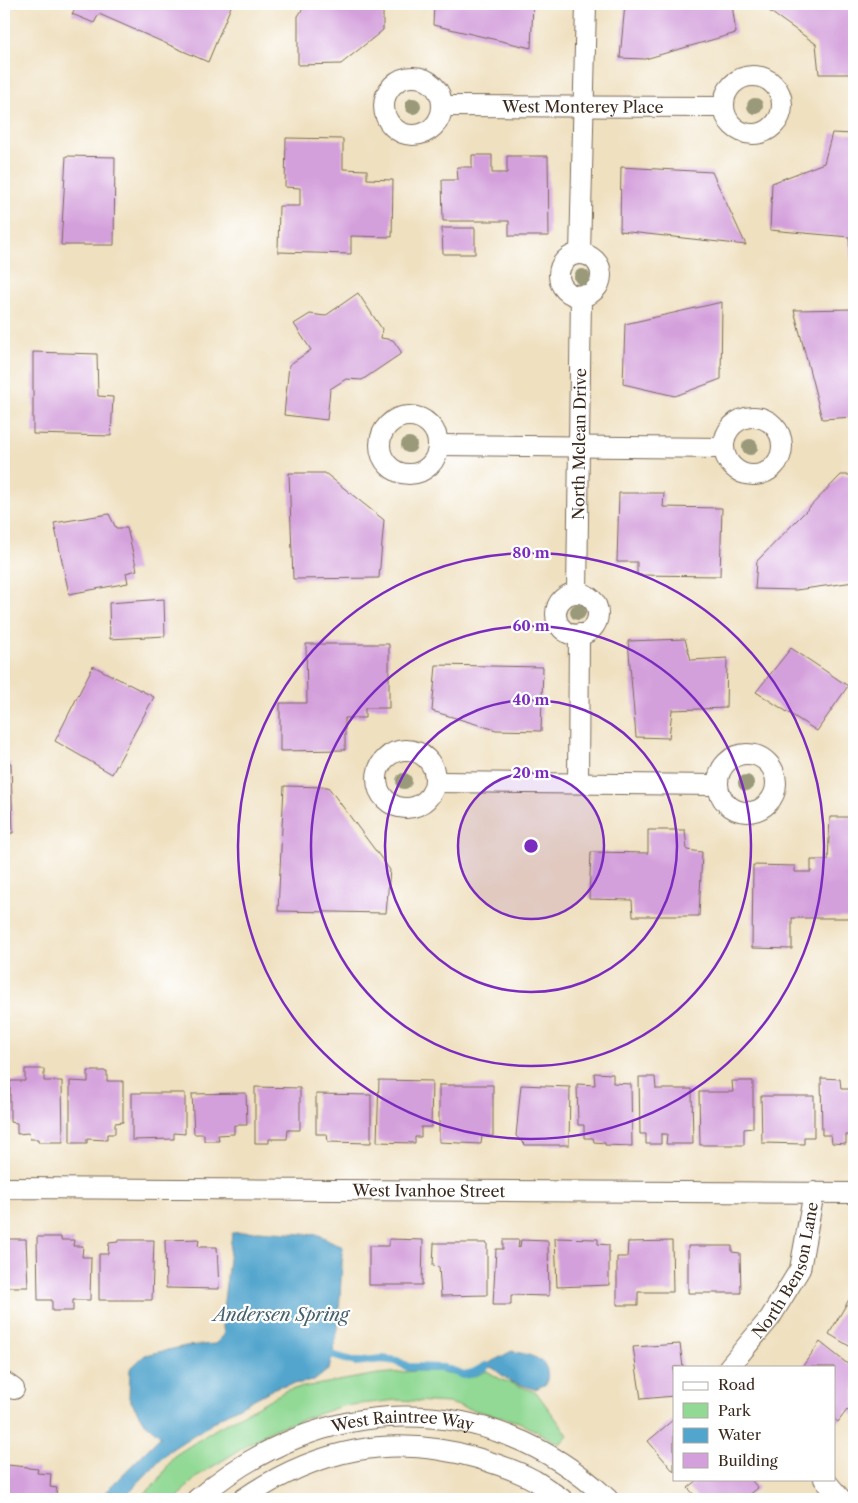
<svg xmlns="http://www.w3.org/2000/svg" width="858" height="1503" font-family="'Libre Caslon Text',serif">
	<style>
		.green { fill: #91d994; stroke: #668259 }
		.water { fill: #52a5cd; stroke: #466876 }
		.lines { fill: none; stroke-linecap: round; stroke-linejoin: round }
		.stream { stroke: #52a5cd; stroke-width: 8 }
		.building { fill: #d4a0dc }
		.minor-casing { stroke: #7a6a57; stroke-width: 22 }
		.minor { stroke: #fff; stroke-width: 20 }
		.tree { fill: #9a997a }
		.ring { fill: none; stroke: #7b2cbf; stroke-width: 2.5 }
		.labels { text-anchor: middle; stroke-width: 4.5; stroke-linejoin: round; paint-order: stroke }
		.street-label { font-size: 16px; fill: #3b2a1e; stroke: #fff }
		.water-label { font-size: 18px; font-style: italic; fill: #45616d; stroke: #fff }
		.centre { fill: #7b2cbf; stroke: #fff; stroke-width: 2.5 }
		.ring-label { font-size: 15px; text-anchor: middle; font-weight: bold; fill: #7b2cbf; stroke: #fff; stroke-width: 4.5; stroke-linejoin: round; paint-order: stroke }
	</style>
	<rect width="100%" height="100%" fill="#fff"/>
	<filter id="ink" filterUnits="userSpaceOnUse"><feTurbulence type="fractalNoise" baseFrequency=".02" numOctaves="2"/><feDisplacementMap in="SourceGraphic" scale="10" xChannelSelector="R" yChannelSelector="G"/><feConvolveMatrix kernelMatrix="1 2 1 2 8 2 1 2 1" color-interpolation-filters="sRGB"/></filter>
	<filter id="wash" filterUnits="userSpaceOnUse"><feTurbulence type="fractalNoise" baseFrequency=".0096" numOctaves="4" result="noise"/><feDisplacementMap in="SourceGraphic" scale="20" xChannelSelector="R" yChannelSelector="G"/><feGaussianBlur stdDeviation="1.12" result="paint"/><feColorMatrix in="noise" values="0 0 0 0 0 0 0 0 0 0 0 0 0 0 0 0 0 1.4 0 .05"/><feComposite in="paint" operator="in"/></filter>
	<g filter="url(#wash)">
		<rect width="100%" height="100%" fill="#efe0c0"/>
		<polygon class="green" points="417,1371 439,1371 464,1378 473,1377 487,1371 502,1380 536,1392 568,1435 560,1444 519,1422 448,1403 397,1400 342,1406 274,1429 199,1475 183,1491 177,1499 139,1499 158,1481 174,1456 216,1429 287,1390 378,1374"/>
		<g class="water">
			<polygon points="258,1231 319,1235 343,1247 338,1329 329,1369 314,1381 279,1386 226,1414 169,1451 122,1499 98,1499 161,1436 143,1421 129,1398 130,1369 145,1355 186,1346 215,1344 224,1335 222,1318 232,1233"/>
			<path d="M512,1351c20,5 41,7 34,33l-11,5 -24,-7 -18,-14 -7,-2 5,-4z"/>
		</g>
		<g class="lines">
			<polyline class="stream" points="332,1355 355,1362 382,1359 397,1361 408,1367 444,1368 464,1375 473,1373 486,1366"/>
		</g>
		<g id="blocks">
			<g class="building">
				<polygon points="77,4 232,4 208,62 99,14 94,23 72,14"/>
				<polygon points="306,4 383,4 383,30 341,64 298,65 298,16"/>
				<polygon points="434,4 533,4 531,48 433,25"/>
				<polygon points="625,4 732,4 736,33 645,59 620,58"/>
				<polygon points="769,4 854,4 854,74 819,74 816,44 769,11"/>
				<polygon points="832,133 854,134 854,260 851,260 849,237 770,230 772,183 824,163"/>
				<polygon points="286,138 343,139 343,169 367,170 367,179 393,180 392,237 351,236 351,254 278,252 279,206 300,206 300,188 285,187"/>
				<polygon points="472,155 492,155 492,173 507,173 507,156 548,156 549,236 509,236 509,221 443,221 442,180 458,180 457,167 472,167"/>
				<polygon points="66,156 115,157 114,245 61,245"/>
				<polygon points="621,167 712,172 746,245 620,231"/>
				<polygon points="442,228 475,228 475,254 443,254"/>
				<polygon points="358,293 382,329 381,338 393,340 402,353 362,380 346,379 330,389 327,420 284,415 289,365 311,350 294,324 310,314 325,316"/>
				<polygon points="722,302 721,379 675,396 623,384 625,324"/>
				<polygon points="854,309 854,417 822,419 794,310"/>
				<polygon points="33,352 97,354 98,396 113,397 111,436 33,434"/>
				<polygon points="289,473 325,473 384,520 379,578 293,579"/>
				<polygon points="841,475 854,475 854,582 796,590 755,589 757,561"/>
				<polygon points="619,493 664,493 663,507 722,508 720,576 637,575 637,562 617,562"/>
				<polygon points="109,514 116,528 127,528 137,570 126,573 128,583 69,594 54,523"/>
				<polygon points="164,599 165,636 110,639 109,603"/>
				<polygon points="685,639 691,660 727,658 726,708 672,710 669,738 636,737 628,641"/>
				<polygon points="306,644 389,644 389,708 365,708 365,718 345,718 345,750 280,751 280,703 307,703"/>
				<polygon points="791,648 848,686 817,731 756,692"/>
				<polygon points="436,665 543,667 541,731 496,730 432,711"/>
				<polygon points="93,666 154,697 112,774 55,741"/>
				<polygon points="4,763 11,763 13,833 4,834"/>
				<polygon points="284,786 328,787 390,870 386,913 278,911"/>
				<polygon points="830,817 854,817 854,918 792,918 792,949 752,948 753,865 795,866 795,872 811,872 811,860 828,860"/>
				<polygon points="648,830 685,830 687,850 702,852 699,916 633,916 632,900 589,899 591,852 648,853"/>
				<polygon points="25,1069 44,1069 44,1081 62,1081 63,1142 38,1142 38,1139 30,1139 29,1133 17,1134 17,1123 10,1122 10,1081 25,1081"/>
				<polygon points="88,1071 107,1071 107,1081 123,1081 123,1122 115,1123 115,1134 107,1134 107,1140 87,1139 87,1143 70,1143 70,1081 88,1082"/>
				<polygon points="594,1073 613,1074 613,1083 631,1084 632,1146 605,1145 605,1143 594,1142 593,1138 584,1138 584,1125 578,1125 577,1084 595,1085"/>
				<polygon points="639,1077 655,1077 656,1089 692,1089 693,1144 666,1144 667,1134 661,1134 661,1144 646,1144 646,1134 640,1134"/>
				<polygon points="821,1078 840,1079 841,1089 854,1089 854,1145 851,1145 851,1135 846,1135 846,1144 832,1143 831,1135 822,1135"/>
				<polygon points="379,1080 432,1081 431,1127 421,1127 421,1137 415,1137 415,1143 377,1142"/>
				<polygon points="732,1081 753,1081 753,1128 744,1129 744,1145 700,1145 699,1092 733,1092"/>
				<polygon points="439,1085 493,1085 493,1136 482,1136 481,1144 439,1142"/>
				<polygon points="521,1085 570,1087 569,1145 525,1145 516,1136"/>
				<polygon points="255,1087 300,1088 300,1130 288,1130 287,1139 269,1139 269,1143 255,1143"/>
				<polygon points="132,1093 185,1093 185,1134 174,1133 174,1139 132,1140"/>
				<polygon points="246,1093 247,1125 234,1125 234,1134 218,1135 219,1141 204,1141 204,1134 194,1134 192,1094"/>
				<polygon points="316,1094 371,1095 371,1143 328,1142 327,1134 316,1134"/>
				<polygon points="761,1096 814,1096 814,1137 804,1137 804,1144 762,1143"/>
				<polygon points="37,1237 61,1237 61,1240 74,1240 73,1246 83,1246 82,1257 91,1257 90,1300 73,1300 73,1311 52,1311 52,1300 38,1300"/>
				<polygon points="555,1238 598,1239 598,1244 609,1245 609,1285 557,1287"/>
				<polygon points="4,1239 26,1239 28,1287 4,1287"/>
				<polygon points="199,1239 198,1247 217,1247 219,1289 166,1288 165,1240"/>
				<polygon points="389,1239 423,1240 422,1285 369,1285 369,1246 389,1246"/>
				<polygon points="118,1240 154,1240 152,1300 99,1300 99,1254 108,1254 109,1243 118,1242"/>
				<polygon points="503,1240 519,1240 518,1248 520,1247 521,1240 548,1241 549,1296 511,1295 511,1305 493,1305 496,1249 503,1249"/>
				<polygon points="672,1241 673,1292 638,1292 638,1305 617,1305 617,1257 627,1257 628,1242"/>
				<polygon points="434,1243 487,1243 487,1295 441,1296 439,1267 433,1266"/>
				<polygon points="688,1246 732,1246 732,1252 740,1253 741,1293 688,1293"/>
				<polygon points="854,1291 854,1349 829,1334"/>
				<polygon points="820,1342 854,1369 854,1416 847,1410 838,1422 834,1419 834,1367 802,1367"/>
				<polygon points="680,1344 683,1367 674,1367 674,1396 641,1399 633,1347"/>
				<polygon points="674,1419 674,1472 648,1441"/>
				<polygon points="7,1465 28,1467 28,1468 38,1469 37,1473 51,1474 50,1487 57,1488 55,1499 4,1499 4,1485"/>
				<polygon points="699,1479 755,1479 752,1481 758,1488 748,1496 751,1499 698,1499 688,1488"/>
			</g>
		</g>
	</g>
	<g filter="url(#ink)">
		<use href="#blocks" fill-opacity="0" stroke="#7a6a57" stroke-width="1"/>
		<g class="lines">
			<g class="minor-casing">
				<g id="minor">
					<circle cx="753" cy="105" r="29"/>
					<circle cx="413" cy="106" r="29"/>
					<path id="s1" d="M443,106l281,1"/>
					<polyline points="580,254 586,4"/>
					<circle cx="580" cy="275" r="21"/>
					<circle cx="409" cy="445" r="29"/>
					<circle cx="753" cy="446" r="29"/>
					<polyline points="439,445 724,448"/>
					<path id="s2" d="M577,593l4,-298"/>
					<circle cx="577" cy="614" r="21"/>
					<circle cx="406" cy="779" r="29"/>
					<circle cx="747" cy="783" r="29"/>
					<polyline points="436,782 717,785"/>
					<polyline points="578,783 579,634"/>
					<path id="s3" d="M4,1189l5,-1 845,5"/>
					<path id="s4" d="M729,1367l41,-49 30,-49 14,-77"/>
					<polyline points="4,1382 14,1389"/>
					<polyline points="824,1479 841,1499"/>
					<path id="s5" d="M197,1499c123,-106 289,-114 411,0"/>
					<path d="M243,1499c73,-50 149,-66 234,-41 20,6 39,12 57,22 10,6 19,13 28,19"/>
				</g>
			</g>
			<use href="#minor" class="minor"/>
		</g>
		<g class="tree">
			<circle cx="413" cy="106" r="8"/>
			<circle cx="755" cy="106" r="8"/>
			<circle cx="582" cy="277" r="8"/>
			<circle cx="409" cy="445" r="8"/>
			<circle cx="750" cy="447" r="8"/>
			<circle cx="578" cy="612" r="8"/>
			<circle cx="404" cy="781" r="8"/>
			<circle cx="746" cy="783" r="8"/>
		</g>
	</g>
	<circle cx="531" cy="846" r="73" fill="#7b2cbf" fill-opacity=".12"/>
	<g class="ring">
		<circle cx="531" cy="846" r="73"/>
		<circle cx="531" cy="846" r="146"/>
		<circle cx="531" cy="846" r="220"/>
		<circle cx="531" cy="846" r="293"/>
	</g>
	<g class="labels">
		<g class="street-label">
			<text dy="6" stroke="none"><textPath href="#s1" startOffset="140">West Monterey Place</textPath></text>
			<text dy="6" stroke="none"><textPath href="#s2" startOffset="149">North Mclean Drive</textPath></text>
			<text dy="6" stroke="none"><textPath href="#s3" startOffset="425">West Ivanhoe Street</textPath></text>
			<text dy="6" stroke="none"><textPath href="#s4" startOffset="115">North Benson Lane</textPath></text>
			<text dy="6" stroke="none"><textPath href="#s5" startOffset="226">West Raintree Way</textPath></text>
		</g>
		<g class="water-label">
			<text x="281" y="1321">Andersen Spring</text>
		</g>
	</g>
	<circle cx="531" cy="846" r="8" class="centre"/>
	<g class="ring-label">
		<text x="531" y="558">80 m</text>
		<text x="531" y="631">60 m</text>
		<text x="531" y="705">40 m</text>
		<text x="531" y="778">20 m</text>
	</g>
	<rect width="858" height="1503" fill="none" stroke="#fff" stroke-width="20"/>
	<rect x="673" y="1366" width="162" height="115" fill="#ffffff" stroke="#b1aaa5"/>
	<rect x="683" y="1382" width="25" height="8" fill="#ffffff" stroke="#b1aaa5"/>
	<text x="718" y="1390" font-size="15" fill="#3b2a1e">Road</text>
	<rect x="683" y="1403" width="25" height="15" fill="#91d994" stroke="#b1aaa5"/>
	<text x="718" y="1416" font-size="15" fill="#3b2a1e">Park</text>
	<rect x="683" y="1428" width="25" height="15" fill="#52a5cd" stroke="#b1aaa5"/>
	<text x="718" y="1440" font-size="15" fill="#3b2a1e">Water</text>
	<rect x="683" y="1453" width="25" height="15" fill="#d4a0dc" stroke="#b1aaa5"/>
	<text x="718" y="1466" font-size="15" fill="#3b2a1e">Building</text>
</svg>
